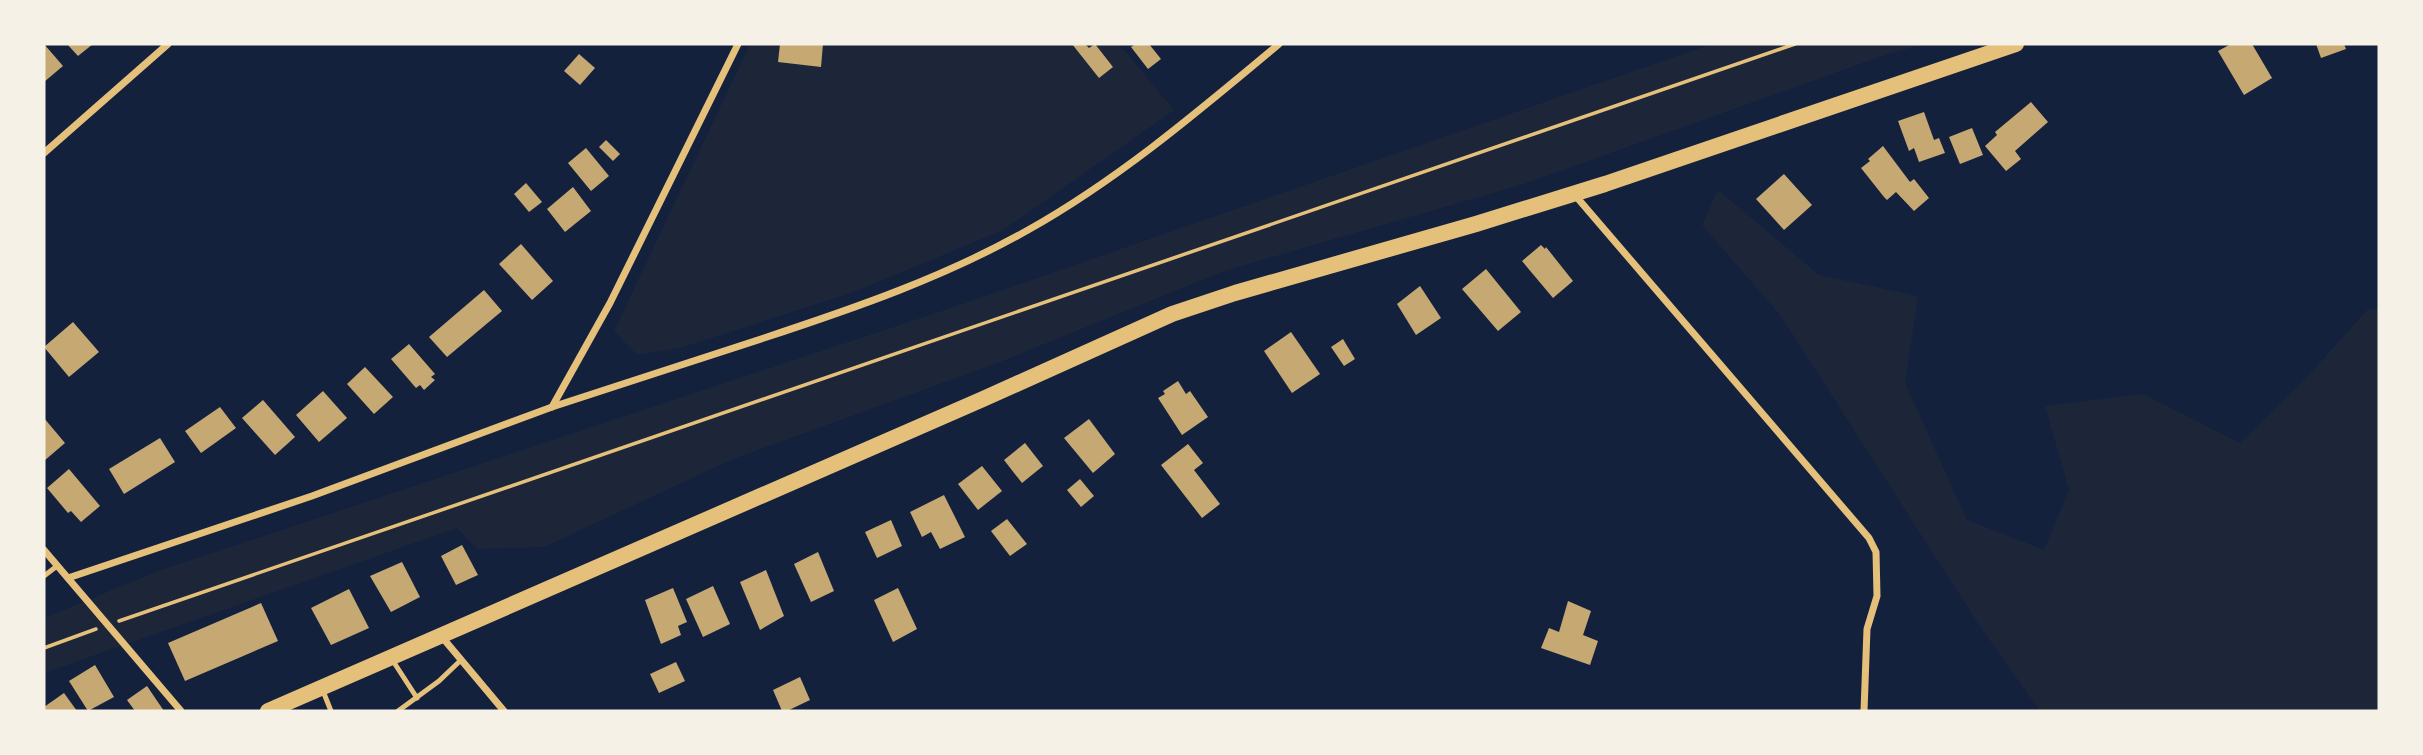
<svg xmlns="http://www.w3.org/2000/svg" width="2423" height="755" font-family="Raleway,sans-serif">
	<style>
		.green { fill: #1d2539 }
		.building { fill: #c6a872 }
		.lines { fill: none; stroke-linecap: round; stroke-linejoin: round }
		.path { stroke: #e5c07b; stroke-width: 3.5 }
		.service { stroke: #e5c07b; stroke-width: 5 }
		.minor { stroke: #e5c07b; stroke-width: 7 }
		.primary { stroke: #e5c07b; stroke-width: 16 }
	</style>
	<rect width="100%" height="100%" fill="#14213d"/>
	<g class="green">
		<polygon points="750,44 1119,44 1174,110 1003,230 854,292 680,348 637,355 614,331"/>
		<polygon points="1712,44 1923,44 1879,57 1524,184 1224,271 1000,362 733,459 544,547 477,549 457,528 44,673 44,618 161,570 945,310"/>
		<polygon points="1718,190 1819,275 1918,296 1905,383 1967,520 2044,550 2069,490 2045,406 2143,394 2240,443 2308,376 2368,309 2379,308 2379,711 2040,711 1979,625 1781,316 1702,225"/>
	</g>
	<g class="building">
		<polygon points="44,44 63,66 44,82"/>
		<polygon points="67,44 93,44 78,56"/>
		<polygon points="780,44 823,44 821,67 778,62"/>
		<polygon points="1072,44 1085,44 1089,48 1095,44 1113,67 1099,78"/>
		<polygon points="1136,44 1149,44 1161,59 1148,69 1131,47"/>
		<polygon points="2231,44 2252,44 2272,78 2244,95 2218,51"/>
		<polygon points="2316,44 2344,44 2346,49 2321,58"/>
		<polygon points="579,54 595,68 580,85 564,71"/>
		<polygon points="2031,102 2048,122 2015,151 2021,159 2006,171 1985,146 1997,135 1995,132"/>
		<polygon points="1924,112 1934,140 1939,138 1945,153 1919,162 1914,148 1909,151 1898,121"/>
		<polygon points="1972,128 1983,155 1960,164 1949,137"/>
		<polygon points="606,140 620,154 613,161 599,147"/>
		<polygon points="1883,146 1910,182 1914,179 1929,198 1914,211 1896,192 1887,200 1884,197 1861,168 1870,161 1868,159"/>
		<polygon points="586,148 609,176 591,191 568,163"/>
		<polygon points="1784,174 1812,205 1784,230 1756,199"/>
		<polygon points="526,183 542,202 529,212 514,194"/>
		<polygon points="573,187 591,211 565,232 547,209"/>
		<polygon points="521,244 553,281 532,300 499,264"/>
		<polygon points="1541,245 1545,249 1546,247 1573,281 1553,298 1522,261"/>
		<polygon points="1486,269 1521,312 1498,331 1462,289"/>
		<polygon points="1420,286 1441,318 1416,335 1397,304"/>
		<polygon points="484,290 502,311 447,357 429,337"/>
		<polygon points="73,322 99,352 69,377 44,347"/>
		<polygon points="1291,332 1320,374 1292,393 1264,351"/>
		<polygon points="1343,339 1355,359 1344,366 1331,347"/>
		<polygon points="409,344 435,374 431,377 435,380 424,390 420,385 416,388 391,359"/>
		<polygon points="365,367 393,397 374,414 347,384"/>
		<polygon points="1178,381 1186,394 1190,391 1208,417 1182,435 1158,398 1165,394 1163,391"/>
		<polygon points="323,391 347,418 319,442 296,415"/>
		<polygon points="263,400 295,437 275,455 242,418"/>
		<polygon points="220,407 236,428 201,453 185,431"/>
		<polygon points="44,418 65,443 44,461"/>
		<polygon points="1089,419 1115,454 1093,473 1064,438"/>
		<polygon points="160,438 175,462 124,494 109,469"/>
		<polygon points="1025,443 1043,466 1022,483 1004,460"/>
		<polygon points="1188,444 1203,463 1194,470 1220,504 1202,518 1161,465"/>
		<polygon points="982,466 1002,491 978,510 958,484"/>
		<polygon points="69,469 100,506 81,522 71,511 68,513 47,488"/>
		<polygon points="1080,479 1094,496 1081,507 1067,490"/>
		<polygon points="944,495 965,537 940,549 931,532 922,537 910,512"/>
		<polygon points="1007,519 1027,544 1010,556 991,531"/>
		<polygon points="891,520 902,546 877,558 865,532"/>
		<polygon points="462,545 478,575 456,585 441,556"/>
		<polygon points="818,552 834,591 811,602 794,564"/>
		<polygon points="402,562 420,597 391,612 370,576"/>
		<polygon points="766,570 784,616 760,630 740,582"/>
		<polygon points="713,586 730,624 703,637 686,599"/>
		<polygon points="673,588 687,622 678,626 681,635 661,644 645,600"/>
		<polygon points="898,588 917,629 893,642 874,600"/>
		<polygon points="349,589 369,628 331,645 311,608"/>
		<polygon points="1568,601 1591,611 1583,635 1598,641 1590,665 1541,648 1549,628 1559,632"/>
		<polygon points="261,603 278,641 185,681 168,643"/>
		<polygon points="676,662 685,681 659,693 650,674"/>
		<polygon points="95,665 114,697 88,711 69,681"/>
		<polygon points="800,677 810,700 787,711 782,711 773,690"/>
		<polygon points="147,686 164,711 135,711 127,700"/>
		<polygon points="64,693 77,711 44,711 44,707"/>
	</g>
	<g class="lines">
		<g class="path">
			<polyline points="119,621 1795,44"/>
			<polyline points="44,648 96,629"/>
		</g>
		<g class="service">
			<polyline points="44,576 57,566"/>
			<polyline points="393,661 417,698"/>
			<polyline points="323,691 331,711"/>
			<polyline points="398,711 439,681 461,660"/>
		</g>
		<g class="minor">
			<polyline points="44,153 168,44"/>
			<polyline points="1574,194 1869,538 1876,552 1877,596 1867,629 1864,711"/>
			<path d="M552,407c71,-23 141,-46 212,-69 91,-30 181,-61 264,-108 91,-51 172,-120 251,-186"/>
			<polyline points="44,550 181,711"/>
			<polyline points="68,578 312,496 552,407 610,303 738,44"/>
			<polyline points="442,637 504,711"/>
		</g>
		<polyline class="primary" points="268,711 983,399 1172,314 1235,293 1476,224 1605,184 2016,44"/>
	</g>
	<rect width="2423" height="755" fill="none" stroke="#f6f1e7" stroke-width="91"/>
</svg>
